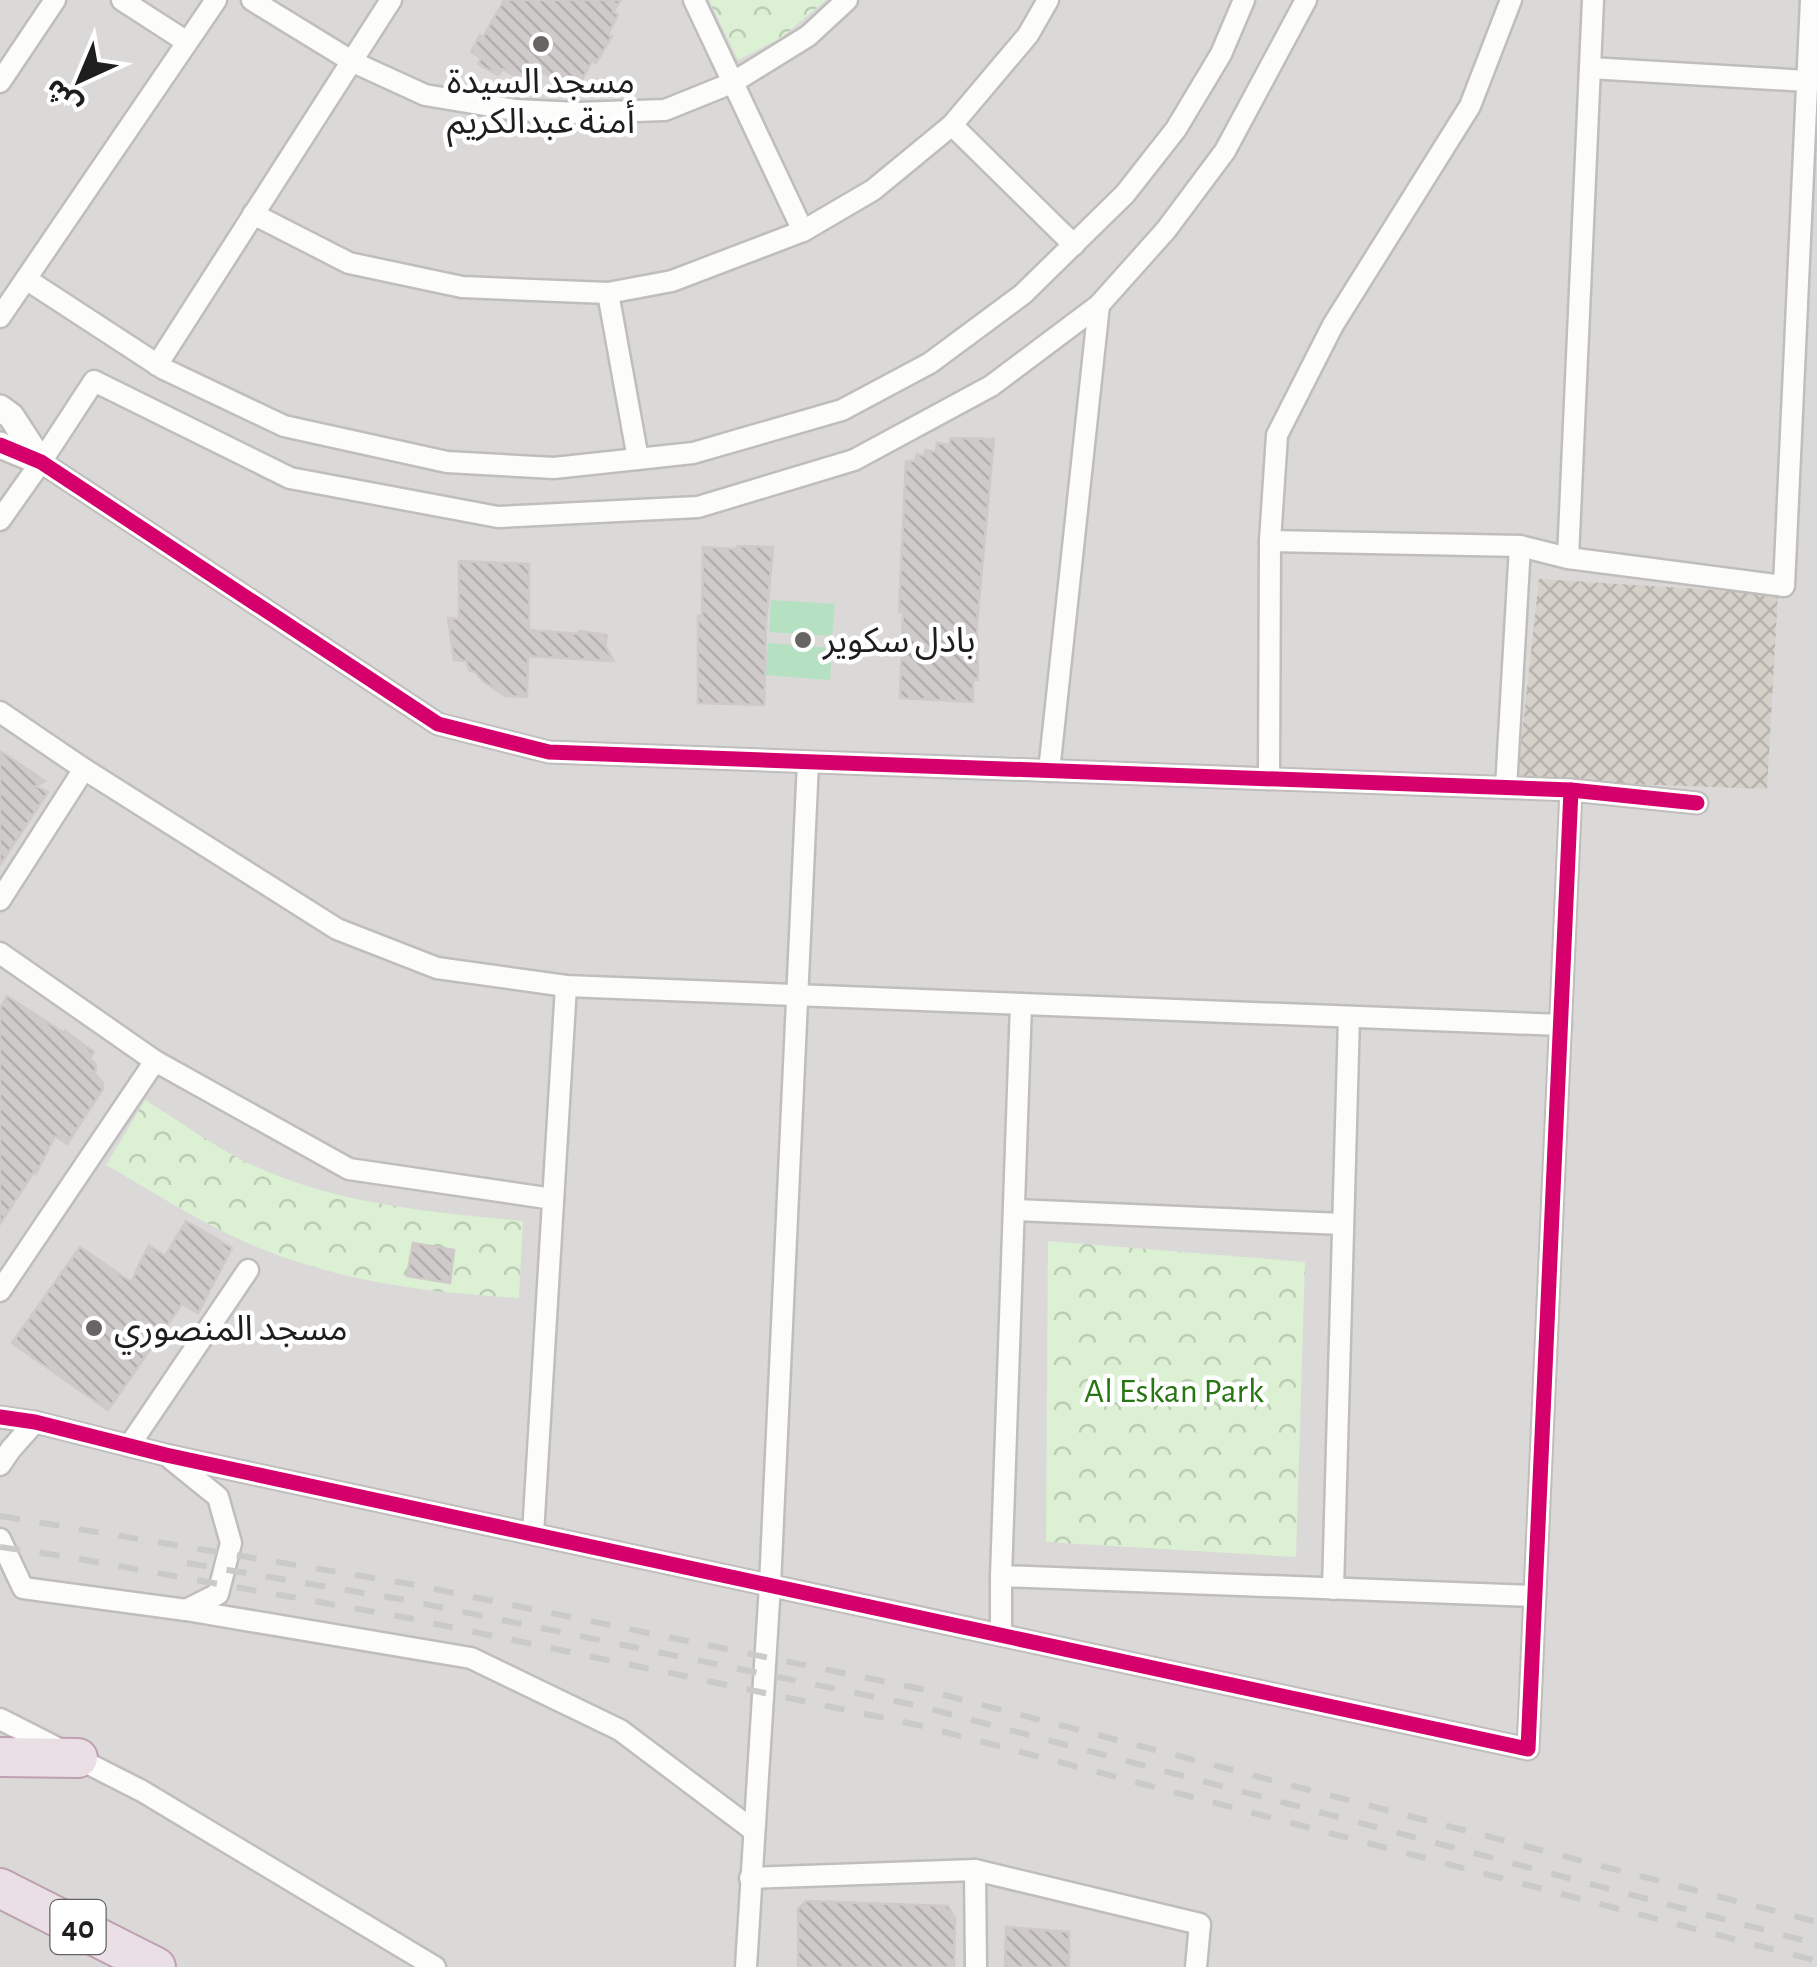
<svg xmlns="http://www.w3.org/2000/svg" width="1817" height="1967" font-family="'Alegreya Sans','Noto Sans Arabic',sans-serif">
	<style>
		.residential { fill: #dbd9d8 }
		.construction { fill: url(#construction-cross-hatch) }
		.park { fill: url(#park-crowns) }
		.pitch { fill: #b5e0c1 }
		.building { fill: url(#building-back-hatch); stroke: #cfcac8; stroke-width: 2.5 }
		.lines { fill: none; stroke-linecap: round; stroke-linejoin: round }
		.minor-casing { stroke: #bfbebd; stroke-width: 25 }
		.tertiary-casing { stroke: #bfbebd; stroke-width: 30 }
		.motorway-casing { stroke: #bf9fb2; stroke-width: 42 }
		.minor { stroke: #fcfcfb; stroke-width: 20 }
		.tertiary { stroke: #fcfcfb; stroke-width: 25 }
		.motorway { stroke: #e9dfe4; stroke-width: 38 }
		.rail { stroke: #cacac9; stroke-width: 6; stroke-dasharray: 20 20; stroke-linecap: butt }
		.cycleway-casing { stroke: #fff; stroke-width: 21 }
		.cycleway { stroke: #d6006c; stroke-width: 15 }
		.poi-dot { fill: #666564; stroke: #fff; stroke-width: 4 }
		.labels { text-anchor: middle; stroke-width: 9; stroke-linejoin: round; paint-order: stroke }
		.shield { fill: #fff; stroke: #626262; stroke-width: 2.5 }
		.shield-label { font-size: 32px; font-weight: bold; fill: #1e1e1e }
		.poi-label { font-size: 35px; fill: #1e1e1e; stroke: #fff; text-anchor: start }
		.park-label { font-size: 35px; fill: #277513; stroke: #fff }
	</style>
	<defs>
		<pattern id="construction-cross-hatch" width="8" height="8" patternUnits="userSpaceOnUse" patternTransform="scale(2.5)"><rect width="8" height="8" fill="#d5d1c9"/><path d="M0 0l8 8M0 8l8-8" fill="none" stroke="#b6b3ac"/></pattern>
		<pattern id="park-crowns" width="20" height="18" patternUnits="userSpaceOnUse" patternTransform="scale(2.5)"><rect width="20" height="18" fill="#dcf0d4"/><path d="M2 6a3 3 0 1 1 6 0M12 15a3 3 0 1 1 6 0" fill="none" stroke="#bccdb6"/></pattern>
		<pattern id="building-back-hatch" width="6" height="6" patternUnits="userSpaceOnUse" patternTransform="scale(2.5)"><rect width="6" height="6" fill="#cfcbca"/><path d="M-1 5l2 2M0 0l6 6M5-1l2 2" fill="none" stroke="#b1aead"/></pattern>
	</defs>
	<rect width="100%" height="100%" fill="#ece9e7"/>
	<rect class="residential" x="0" y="0" width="1817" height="1967"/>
	<polygon class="construction" points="1539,579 1778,594 1767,789 1517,780"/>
	<g class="park">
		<polygon points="709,0 826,0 781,38 738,60"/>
		<path d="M145,1100c33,20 65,44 99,61 87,43 184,51 279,60l-4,77c-87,-5 -176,-16 -257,-49 -53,-21 -107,-56 -156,-84z"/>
		<polygon points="1048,1241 1305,1262 1296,1557 1046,1542"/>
	</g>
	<g class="pitch">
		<polygon points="771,600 835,604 832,636 769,632"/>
		<polygon points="768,643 832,648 830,680 766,675"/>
	</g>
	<g class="building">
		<polygon points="504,0 621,0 613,12 618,15 608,34 612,36 596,63 592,61 582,80 575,77 568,88 537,69 528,84 503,69 498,75 478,64 481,58 471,52 480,35 483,37"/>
		<polygon points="950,438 994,439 977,623 978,680 973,680 973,702 900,698 903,612 899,612 906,461 915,461 917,454 924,456 926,450 936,452 937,443 950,445"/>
		<polygon points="737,546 773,547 766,623 764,705 698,703 698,616 702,616 703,547 737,549"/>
		<polygon points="459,561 529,564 529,630 580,634 579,631 607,635 605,646 614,661 528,656 527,697 506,696 484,682 475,672 470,671 466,661 454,660 448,618 459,619"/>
		<polygon points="0,751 45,781 36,786 48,792 0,865"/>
		<polygon points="7,996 64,1033 65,1031 94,1052 90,1058 96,1065 95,1074 103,1083 103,1089 67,1144 55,1136 36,1174 34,1172 0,1224 0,1009"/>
		<polygon points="186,1221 232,1248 198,1313 182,1304 108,1410 12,1343 80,1247 131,1282 149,1245 165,1256"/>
		<polygon points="413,1243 454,1250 450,1283 407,1276"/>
		<polygon points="806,1901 948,1906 955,1918 954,1967 798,1967 798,1909"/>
		<polygon points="1006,1927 1069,1932 1069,1967 1005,1967"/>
	</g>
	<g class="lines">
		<g class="minor-casing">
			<g id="minor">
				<polyline points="122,0 187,42"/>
				<polyline points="252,0 353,62 425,95 516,110 577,113 665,110 732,83 808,36 847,0"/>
				<polyline points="694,0 803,231"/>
				<polyline points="1590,68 1807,81"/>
				<polyline points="0,82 55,0"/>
				<polyline points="952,125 1074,245"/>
				<polyline points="253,214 349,263 462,287 608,293 672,281 803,231 873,190 952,125 1028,35 1048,0"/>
				<polyline points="26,279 164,369 284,426 447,462 554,468 693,453 842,410 930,363 1023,294 1125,194 1176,129 1221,54 1244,0"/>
				<polyline points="608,293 638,459"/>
				<polyline points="0,317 216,0"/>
				<polyline points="157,365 391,0"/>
				<polyline points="41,462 438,724 549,752 1571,790 1697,803"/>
				<polyline points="0,520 41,462 94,381 290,478 498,517 698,507 854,460 991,386 1099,305 1166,230 1225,151 1306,0"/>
				<polyline points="1270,541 1520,546 1568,558 1784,586 1811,0"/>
				<polyline points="1568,558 1593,0"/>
				<polyline points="0,712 84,769 337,929 437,968 566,986 1561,1025"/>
				<polyline points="1049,771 1099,305"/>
				<polyline points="1269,779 1270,541 1277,435 1333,325 1470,106 1511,0"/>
				<polyline points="1506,788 1520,546"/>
				<polyline points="0,900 84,769"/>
				<polyline points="0,953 155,1061 349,1169 553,1199"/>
				<polyline points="1014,1210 1343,1224"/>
				<polyline points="0,1291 155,1061"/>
				<polyline points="0,1417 35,1422 166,1455 1528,1749 1571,790"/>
				<polyline points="129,1446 248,1270"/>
				<polyline points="171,1459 218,1497 231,1543 218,1594 186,1610"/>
				<polyline points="0,1465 11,1449 35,1422"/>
				<polyline points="533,1534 566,986"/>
				<polyline points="0,1539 23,1588 186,1610 471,1658 620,1730 753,1830"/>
				<polyline points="1001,1576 1535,1596"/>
				<polyline points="1333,1589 1349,1017"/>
				<polyline points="1001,1635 1001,1576 1021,1004"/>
				<polyline points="0,1719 142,1791 435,1967"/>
				<polyline points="975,1870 976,1967"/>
				<polyline points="750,1878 975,1870 1200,1924 1196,1967"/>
				<polyline points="746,1967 770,1585 808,762"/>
			</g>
		</g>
		<g class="tertiary-casing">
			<g id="tertiary">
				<polyline points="0,408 11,416 41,462"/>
				<polyline points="0,445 41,462"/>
			</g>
		</g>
		<g class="motorway-casing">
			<g id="motorway">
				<polyline points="0,1757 78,1758"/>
				<polyline points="0,1888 156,1967"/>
			</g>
		</g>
		<use href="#minor" class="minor"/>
		<use href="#tertiary" class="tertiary"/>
		<use href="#motorway" class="motorway"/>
		<g class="rail">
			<polyline points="0,1516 410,1584 921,1689 1817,1922"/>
			<polyline points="0,1547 62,1556 403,1617 922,1726 1817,1961"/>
			<polyline points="187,1563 405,1600 919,1706 1817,1944"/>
		</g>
		<g class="cycleway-casing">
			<g id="cycleway">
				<polyline points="0,445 41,462 438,724 549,752 1571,790 1697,803"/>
				<polyline points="0,1417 35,1422 166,1455 1528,1749 1571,790"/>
			</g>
		</g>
		<use href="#cycleway" class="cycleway"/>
	</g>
	<g class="poi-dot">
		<circle cx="541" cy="44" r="10"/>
		<circle cx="803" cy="640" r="10"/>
		<circle cx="94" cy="1328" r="10"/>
	</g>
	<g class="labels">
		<rect class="shield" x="50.5" y="1900" width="55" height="54" rx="8"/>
		<g class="shield-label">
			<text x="78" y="1938">40</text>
		</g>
		<g class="poi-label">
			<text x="541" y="93" text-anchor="middle">مسجد السيدة<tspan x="541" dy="40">أمنة عبدالكريم</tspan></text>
			<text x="823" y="652">بادل سكوير</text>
			<text x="114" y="1340">مسجد المنصوري</text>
		</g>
		<g class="park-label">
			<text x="1174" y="1402">Al Eskan Park</text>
		</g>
	</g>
	<g transform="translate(80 80) rotate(224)" stroke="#ffffff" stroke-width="8" paint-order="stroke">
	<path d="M0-8L18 38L0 25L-18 38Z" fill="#1e1e1e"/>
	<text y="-15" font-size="28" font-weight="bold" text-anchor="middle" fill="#1e1e1e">ش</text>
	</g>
</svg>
